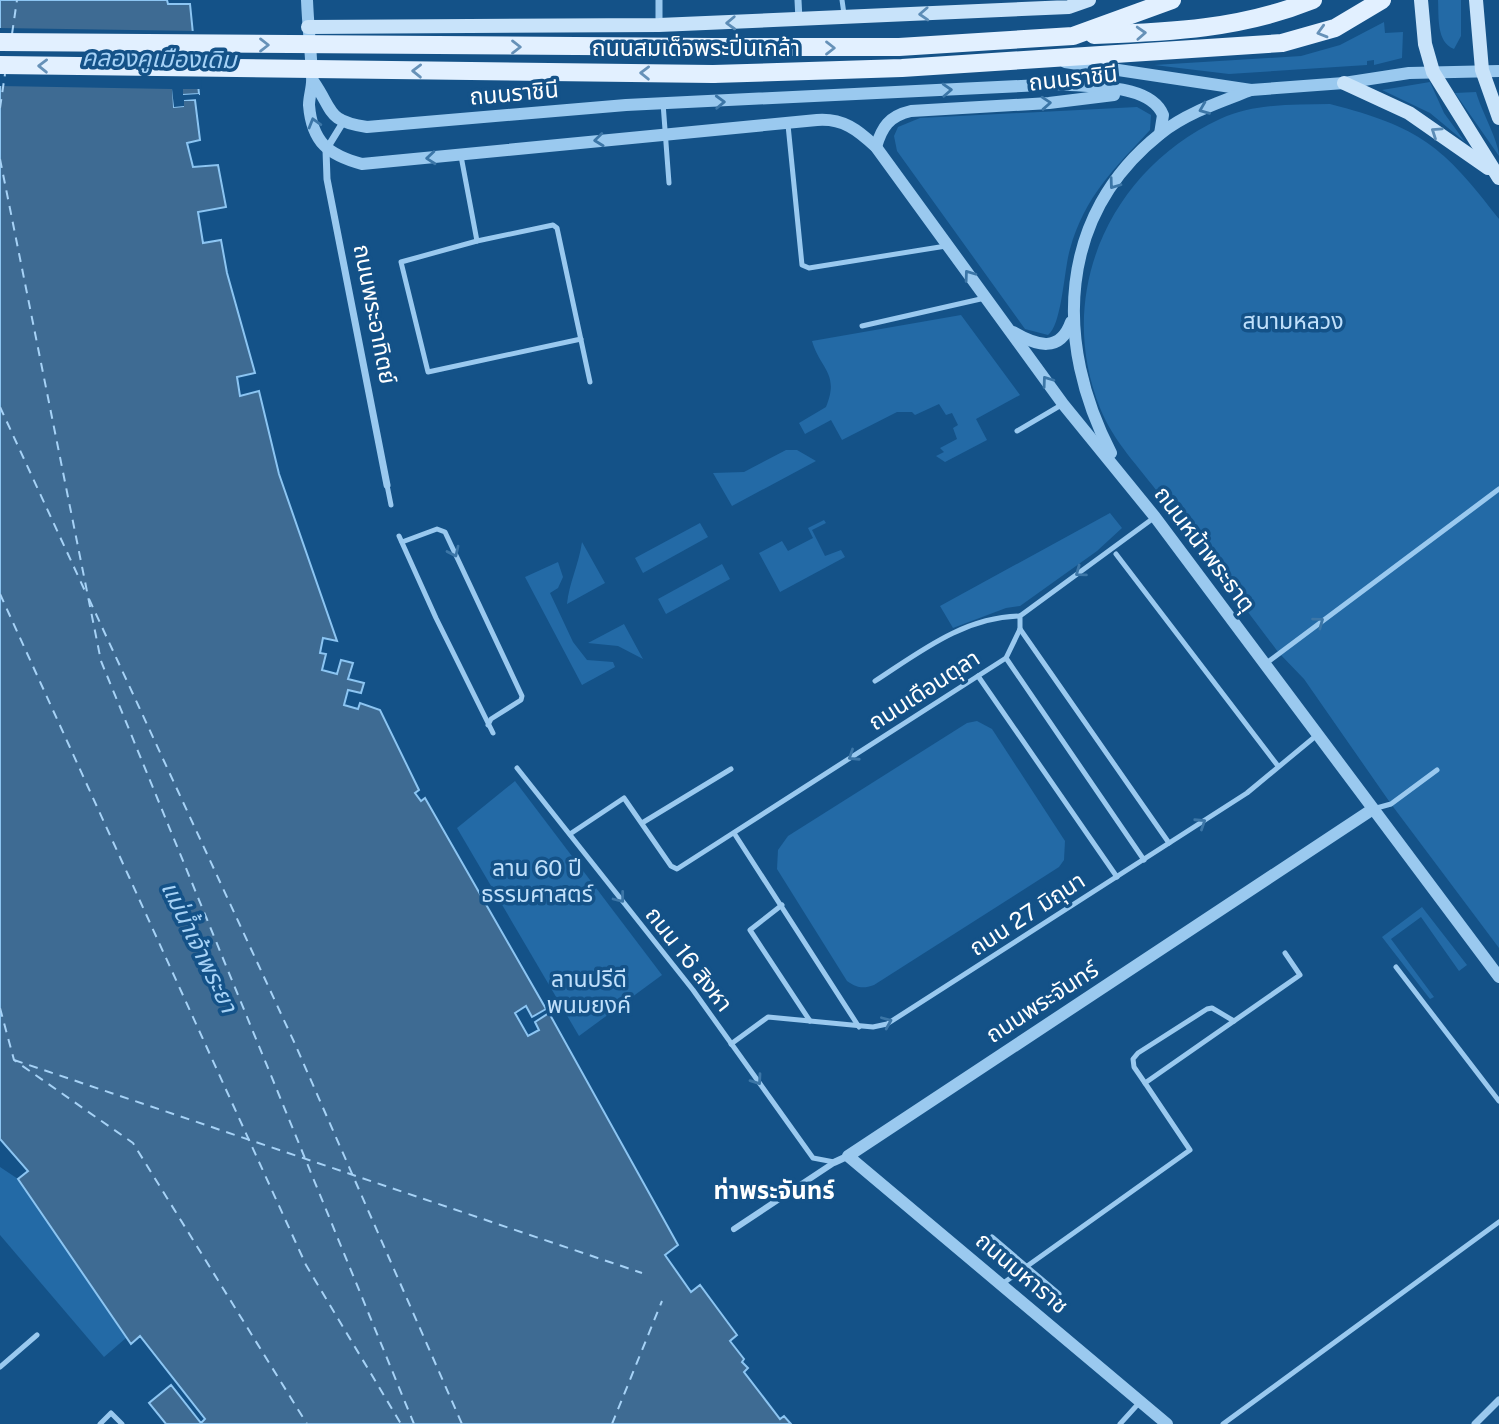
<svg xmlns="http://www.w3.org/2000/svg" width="1499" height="1424" font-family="'Public Sans','Noto Sans Thai',sans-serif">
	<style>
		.green { fill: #236aa6 }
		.water { fill: #3e6b93; stroke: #8cc5f2; stroke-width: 2 }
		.pier { fill: #145288 }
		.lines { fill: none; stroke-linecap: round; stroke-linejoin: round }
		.ferry { stroke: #a6d2f6; stroke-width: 2; stroke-dasharray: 9 7; stroke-linecap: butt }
		.service { stroke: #9ac9ef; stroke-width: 5 }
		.pedestrian { stroke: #9ac9ef; stroke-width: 6 }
		.minor { stroke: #9ac9ef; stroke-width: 7 }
		.tertiary { stroke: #9ac9ef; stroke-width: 12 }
		.secondary { stroke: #c8e3fa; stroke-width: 14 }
		.primary { stroke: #e2f0ff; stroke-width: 18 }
		.primary-bridge { stroke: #e2f0ff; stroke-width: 18 }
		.oneway { stroke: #5c8cb6 }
		.oneway2 { stroke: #6691b8 }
		.oneway3 { stroke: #3c76a7 }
		.labels { text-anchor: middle; stroke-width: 7; stroke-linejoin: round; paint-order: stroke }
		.street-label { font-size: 23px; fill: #fff; stroke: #145288 }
		.park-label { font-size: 23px; fill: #c0e0fb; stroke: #145288 }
		.water-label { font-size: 24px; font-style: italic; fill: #a6d2f6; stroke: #145288 }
		.neighbourhood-label { font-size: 24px; font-weight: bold; fill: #fff; stroke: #145288 }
	</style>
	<rect width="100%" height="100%" fill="#145288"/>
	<g class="green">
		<path d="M1438,0h23v36l-7,13c-18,-7 -15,-33 -16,-49z"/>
		<polygon points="1384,22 1385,33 1403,32 1402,58 1374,65 1374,60 1367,61 1367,65 1229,74 1154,65 1301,56 1340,45"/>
		<polygon points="1430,82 1444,113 1465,142 1430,113 1382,90"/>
		<path d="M1476,92c5,18 23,50 23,64l-44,-63z"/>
		<path d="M1330,104c90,23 113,42 169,115v729l-108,-144 -87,-125 -26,-27c-39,-52 -78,-104 -118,-157 -21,-28 -47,-54 -60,-87 -46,-115 10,-238 120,-289 34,-16 73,-14 110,-15z"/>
		<path d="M1137,107l14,8 -1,15c-36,39 -65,66 -80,119 -6,20 -8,76 -22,86l-23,-6 -128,-178 -3,-15 4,-9 22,-9z"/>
		<path d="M961,315l59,80 -44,24 11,21 -42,22 -9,-6 8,-4 -4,-4 17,-9 -4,-11 5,-3 -6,-12 -6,2 -7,-11 -24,11 -3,-3h-15l-55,28 -11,-20 -26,14 -6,-11 27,-16c14,-34 -6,-38 -14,-66z"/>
		<polygon points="786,450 797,450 816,461 732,506 713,473 744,472"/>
		<polygon points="1110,513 1122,528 1097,551 1020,606 1006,608 953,628 940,606"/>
		<polygon points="824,520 826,523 812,530 825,556 841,550 845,557 780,592 759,553 782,541 788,551 813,538 808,528"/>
		<polygon points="700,523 708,537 643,573 635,558"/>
		<path d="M582,542l23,41 -38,21c2,-21 12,-40 15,-62z"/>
		<polygon points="558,562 563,577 558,588 550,593 573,642 587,660 613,662 615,667 582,685 525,577"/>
		<polygon points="722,564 730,579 666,614 658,599"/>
		<polygon points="624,624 643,659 618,646 588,643"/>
		<path d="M977,721l15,8 73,112 -1,19 -5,7 -185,118c-11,4 -17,3 -27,-4l-70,-112 1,-19 10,-14 179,-113z"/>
		<polygon points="515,781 662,975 579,1036 457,828"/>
		<polygon points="1422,907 1467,965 1459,971 1421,917 1391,939 1434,997 1430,999 1382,937"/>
		<polygon points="0,1167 18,1179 126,1338 104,1357 0,1235"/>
	</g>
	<polygon class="water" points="0,0 167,0 168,4 190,4 199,94 182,95 182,89 173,89 174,107 183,106 183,100 195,100 200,140 187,143 193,167 218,165 226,207 198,212 203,243 221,240 227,273 255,373 237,377 240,396 259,391 279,474 337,641 323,638 320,653 326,654 322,670 337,674 341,660 353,663 348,679 364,683 361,693 348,690 344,705 358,709 360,703 380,710 419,790 415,793 421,801 425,798 546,1009 532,1017 526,1006 515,1013 528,1036 539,1030 535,1022 549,1013 678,1245 665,1255 691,1292 700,1285 737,1335 730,1341 744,1359 742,1362 748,1368 744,1372 780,1419 784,1416 791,1424 166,1424 149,1403 171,1385 201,1423 205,1419 140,1336 131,1344 18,1179 28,1171 0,1139"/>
	<polygon class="pier" points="0,28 197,31 202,89 183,89 183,95 199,94 198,99 184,100 184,106 174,107 172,89 0,86"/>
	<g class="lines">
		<g class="ferry">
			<polyline points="12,34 17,0"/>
			<polyline points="0,108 5,74"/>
			<polyline points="0,159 101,661 414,1424"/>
			<polyline points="0,407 85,591"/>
			<polyline points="0,594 306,1265 401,1424"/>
			<polyline points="89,599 295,1044 462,1424"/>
			<polyline points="0,1008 14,1060 133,1143 307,1424"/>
			<polyline points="14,1060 642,1273"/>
			<polyline points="612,1424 662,1301"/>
		</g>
		<g class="service">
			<polyline points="842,0 844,14"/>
			<polyline points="663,103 669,183"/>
			<polyline points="788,125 802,265 809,268 946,246"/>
			<polyline points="461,156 477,241 553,225 557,228 590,382"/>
			<polyline points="477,241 401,262 428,372 581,339"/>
			<polyline points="862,326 985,298"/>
			<polyline points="1017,431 1063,404"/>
			<polyline points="387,485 391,505"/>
			<polyline points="399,536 436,618 493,733"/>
			<polyline points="402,542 437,529 445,532 522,696 521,700 491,719 488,725"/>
			<polyline points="1116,554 1278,766"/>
			<polyline points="1020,629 1169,843"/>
			<polyline points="1006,658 1144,860"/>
			<polyline points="1265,664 1499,489"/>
			<polyline points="978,676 1117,877"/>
			<path d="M875,681c46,-30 89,-64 145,-65"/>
			<polyline points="517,768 693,990 813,1158 834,1162"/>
			<polyline points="1373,809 1391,804 1437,770"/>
			<polyline points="642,823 731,769"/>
			<polyline points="734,833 859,1027"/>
			<polyline points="570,834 624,798 671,866 677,869 1006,658 1020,629 1020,616 1155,517"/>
			<polyline points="782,905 750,930 810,1021"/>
			<polyline points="1396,967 1499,1101"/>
			<polyline points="731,1044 768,1017 873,1027 887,1024 1247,793 1317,735"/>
			<polyline points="1145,1083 1134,1067 1133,1059 1138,1053 1207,1009 1212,1008 1234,1021"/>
			<polyline points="992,1237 1059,1294"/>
			<polyline points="1002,1284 1190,1150 1145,1083 1300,975 1285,953"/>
			<polyline points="0,1367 37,1335"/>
			<polyline points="100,1424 111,1413 122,1424"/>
			<polyline points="1120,1424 1139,1403"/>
			<polyline points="1223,1424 1499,1222"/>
		</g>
		<polyline class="pedestrian" points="734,1229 835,1162"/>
		<g class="minor">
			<polyline points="659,0 659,25"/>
			<polyline points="798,0 799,20"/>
			<polyline points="342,124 326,150 327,179 387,485"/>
			<polyline points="835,1162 848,1156"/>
			<polyline points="1475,1424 1499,1400"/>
		</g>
		<g class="tertiary">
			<path d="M307,0c1,26 4,51 5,77 1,9 -3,19 -3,28 3,38 20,50 53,59l455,-44c26,-2 41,10 59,27l187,257 92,113 344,460"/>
			<polyline points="1065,62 1251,90 1344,83 1409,73 1499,71"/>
			<path d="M313,81c21,30 13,40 54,46l259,-22 436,-21c29,4 88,-1 101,31l-3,19"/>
			<path d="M876,147c6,-20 13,-31 35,-36l138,-8 65,-8"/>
			<path d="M1013,332c24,14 47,21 58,-10"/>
			<path d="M1111,453c-57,-110 -54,-237 49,-319 26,-21 60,-32 91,-44"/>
			<polyline points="1167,1424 848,1156 1373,809"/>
		</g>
		<g class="secondary">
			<polyline points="1421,0 1425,44 1433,72 1499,178"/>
			<polyline points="1476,0 1482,70 1499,118"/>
			<polyline points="308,27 659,25 1069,7 1089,0"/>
			<polyline points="1344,83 1409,113 1488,168"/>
		</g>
		<g class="primary">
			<path d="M1094,35c76,-3 147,-6 219,-35"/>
			<polyline points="712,47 899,47 1073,36 1172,0"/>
			<polyline points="713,74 902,68 1282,43 1335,28 1382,0"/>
		</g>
		<g class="primary-bridge">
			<polyline points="0,42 712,47"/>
			<polyline points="0,65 713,74"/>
		</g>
	</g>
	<defs><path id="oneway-chevron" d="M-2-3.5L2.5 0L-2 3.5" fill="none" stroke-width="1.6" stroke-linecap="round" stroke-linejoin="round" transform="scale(1.75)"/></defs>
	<g class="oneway">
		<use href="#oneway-chevron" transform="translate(924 14) rotate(177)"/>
		<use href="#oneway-chevron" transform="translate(731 23) rotate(178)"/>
		<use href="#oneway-chevron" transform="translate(1436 132) rotate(-146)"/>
	</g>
	<g class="oneway2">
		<use href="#oneway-chevron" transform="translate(1322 32) rotate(164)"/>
		<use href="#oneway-chevron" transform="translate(1141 33) rotate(-3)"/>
		<use href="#oneway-chevron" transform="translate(264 45)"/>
		<use href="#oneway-chevron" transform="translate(516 47)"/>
		<use href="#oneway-chevron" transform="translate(830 48)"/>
		<use href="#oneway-chevron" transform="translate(43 66) rotate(-179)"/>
		<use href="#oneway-chevron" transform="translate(417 71) rotate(-179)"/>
		<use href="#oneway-chevron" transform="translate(645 73) rotate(-179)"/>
	</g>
	<g class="oneway3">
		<use href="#oneway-chevron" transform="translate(947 90) rotate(-3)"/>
		<use href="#oneway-chevron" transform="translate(720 102) rotate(-2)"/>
		<use href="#oneway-chevron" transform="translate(1046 103) rotate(-4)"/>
		<use href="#oneway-chevron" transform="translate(1204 109) rotate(158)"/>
		<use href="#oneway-chevron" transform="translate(314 123) rotate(-106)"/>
		<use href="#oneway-chevron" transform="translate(599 140) rotate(174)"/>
		<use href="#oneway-chevron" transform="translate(431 158) rotate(175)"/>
		<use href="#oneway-chevron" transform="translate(1114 184) rotate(126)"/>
		<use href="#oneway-chevron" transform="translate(969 275) rotate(-126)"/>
		<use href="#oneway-chevron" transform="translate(1047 381) rotate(-126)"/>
		<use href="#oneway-chevron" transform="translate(454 552) rotate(65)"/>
		<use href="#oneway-chevron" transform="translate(1080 572) rotate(144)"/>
		<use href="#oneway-chevron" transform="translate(1319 622) rotate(-36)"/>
		<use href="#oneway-chevron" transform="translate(853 756) rotate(147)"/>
		<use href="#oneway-chevron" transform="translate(1201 823) rotate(-33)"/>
		<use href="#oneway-chevron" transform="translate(620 898) rotate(52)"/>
		<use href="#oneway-chevron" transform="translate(887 1022) rotate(-23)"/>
		<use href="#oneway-chevron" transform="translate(757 1080) rotate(55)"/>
	</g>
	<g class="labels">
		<g class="street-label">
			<text x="696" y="56">ถนนสมเด็จพระปิ่นเกล้า</text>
			<text transform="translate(1073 78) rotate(-6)" y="8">ถนนราชินี</text>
			<text transform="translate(514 93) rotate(-5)" y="8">ถนนราชินี</text>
			<text transform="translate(375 314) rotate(79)" y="8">ถนนพระอาทิตย์</text>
			<text transform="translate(1205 549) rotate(53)" y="8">ถนนหน้าพระธาตุ</text>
			<text transform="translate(924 690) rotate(-33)" y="8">ถนนเดือนตุลา</text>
			<text transform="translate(1027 914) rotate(-33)" y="8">ถนน 27 มิถุนา</text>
			<text transform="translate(689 959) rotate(52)" y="8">ถนน 16 สิงหา</text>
			<text transform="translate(1042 1002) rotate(-33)" y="8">ถนนพระจันทร์</text>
			<text transform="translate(1022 1273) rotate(40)" y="8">ถนนมหาราช</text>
		</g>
		<g class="park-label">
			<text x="1293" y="329">สนามหลวง</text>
			<text x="537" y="876">ลาน 60 ปี<tspan x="537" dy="26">ธรรมศาสตร์</tspan></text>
			<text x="589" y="987">ลานปรีดี<tspan x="589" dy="26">พนมยงค์</tspan></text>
		</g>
		<g class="water-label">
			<text transform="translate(159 59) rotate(1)" y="8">คลองคูเมืองเดิม</text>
			<text transform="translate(199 947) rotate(64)" y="8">แม่น้ำเจ้าพระยา</text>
		</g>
		<g class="neighbourhood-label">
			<text x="774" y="1199">ท่าพระจันทร์</text>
		</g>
	</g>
</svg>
